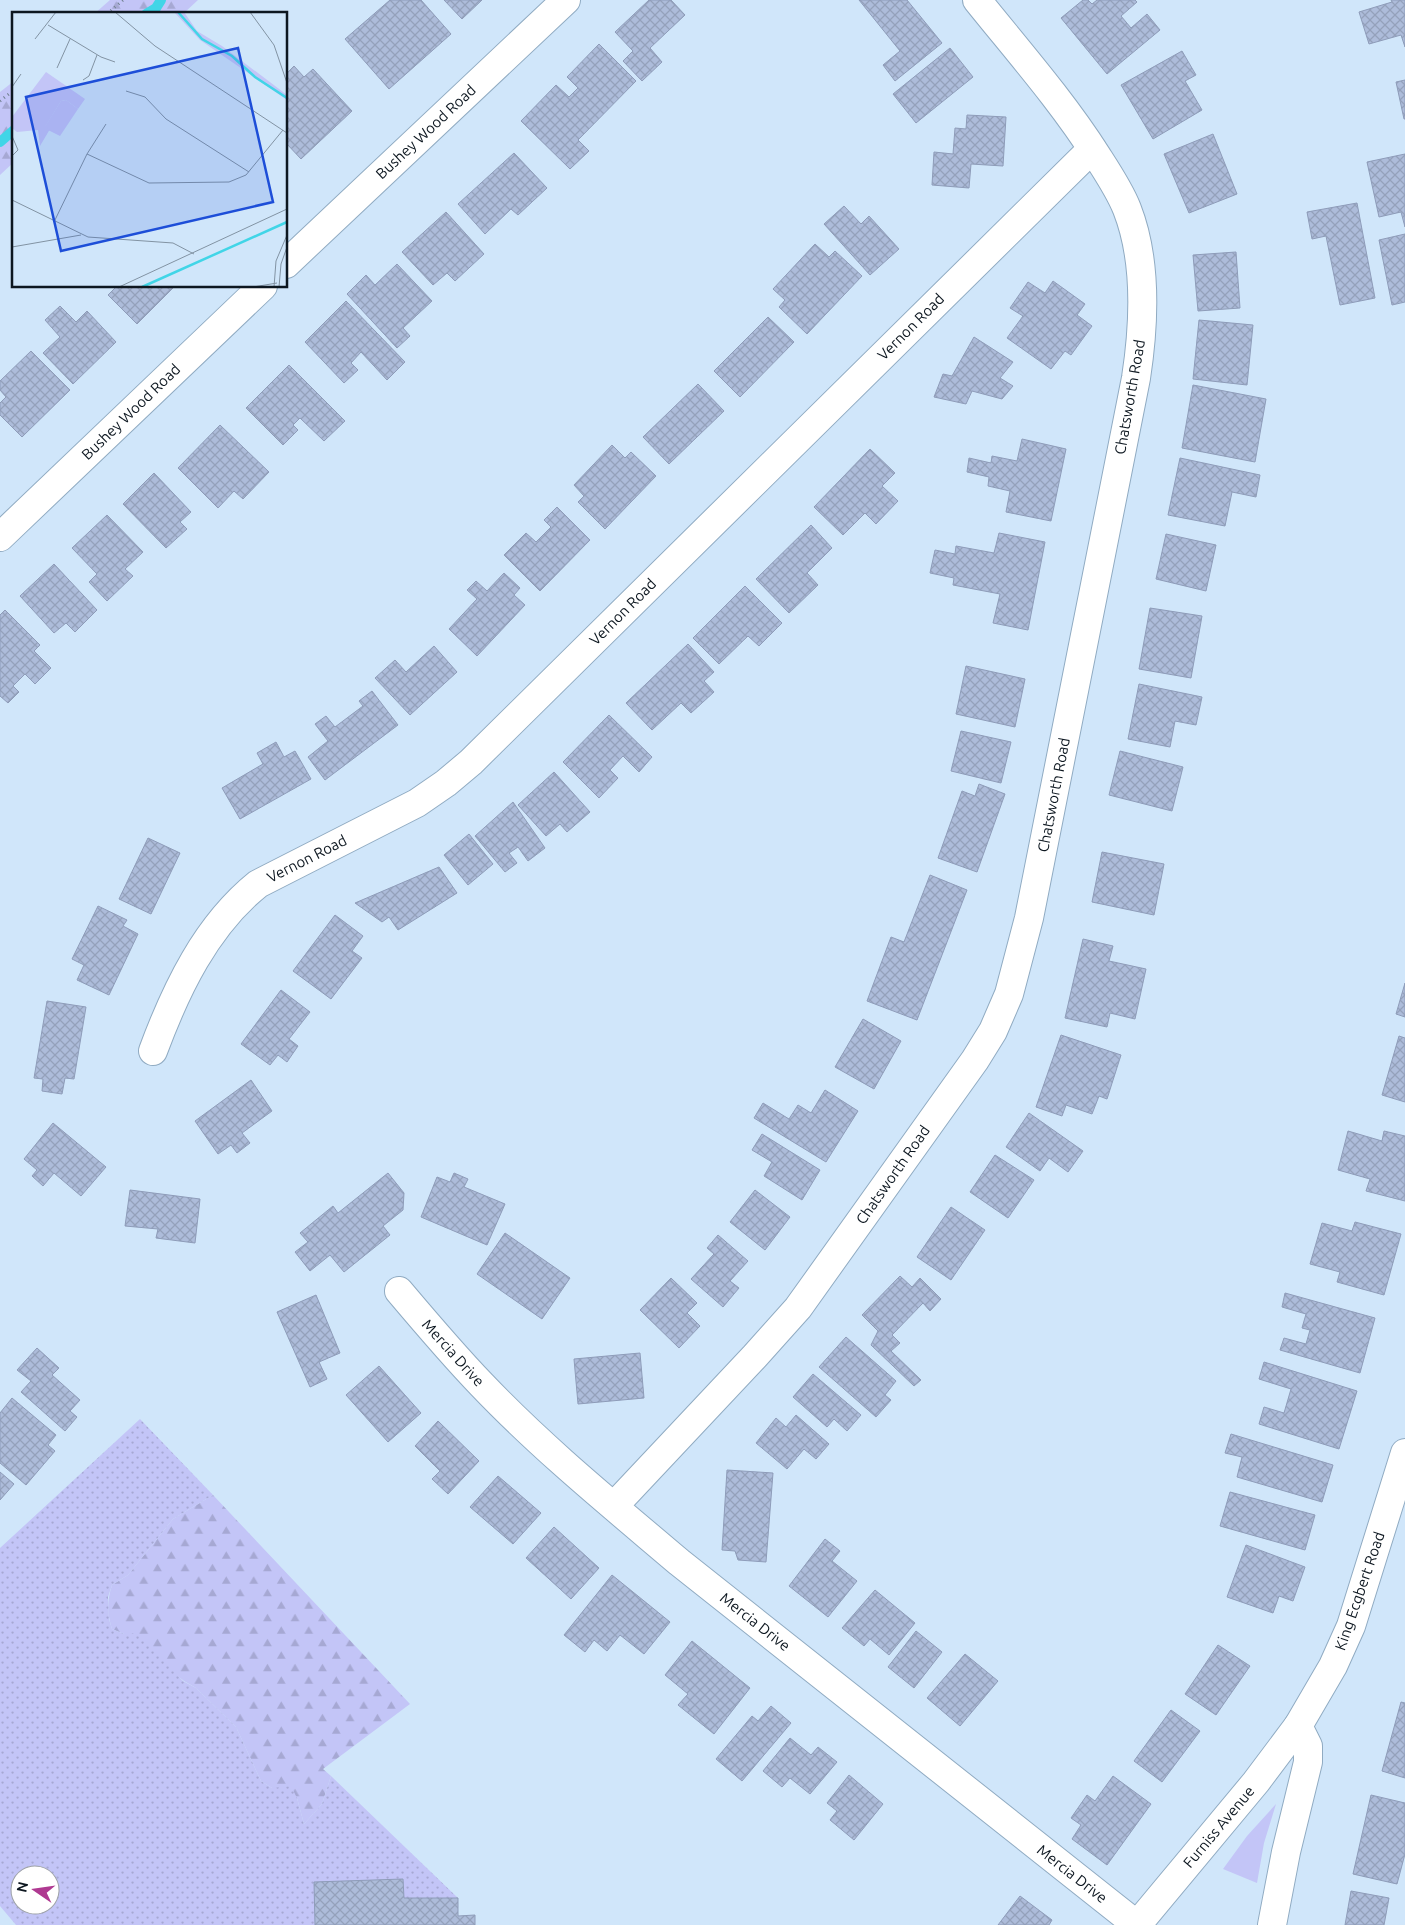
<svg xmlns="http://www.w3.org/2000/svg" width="1405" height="1925" font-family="Ubuntu,sans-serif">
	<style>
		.green { fill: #c3c5f7 }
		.forest { fill: url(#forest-firs) }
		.park { fill: url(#park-dots); fill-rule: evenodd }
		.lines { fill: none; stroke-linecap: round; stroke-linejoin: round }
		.stream { stroke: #41d5e7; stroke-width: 10 }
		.building { fill: url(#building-cross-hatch); stroke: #8e9cb9 }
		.minor-casing { stroke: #90abc2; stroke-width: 30 }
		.path { stroke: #6f7f8d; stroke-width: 3; stroke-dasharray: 1 4; stroke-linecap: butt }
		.minor { stroke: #fff; stroke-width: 28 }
		.labels { text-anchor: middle; stroke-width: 4.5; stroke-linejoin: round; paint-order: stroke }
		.street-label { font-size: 15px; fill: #0d1720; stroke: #fff }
		.inset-river { fill: none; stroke: #41d5e7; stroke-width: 2.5 }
		.inset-road { fill: none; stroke: #8293a3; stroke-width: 1 }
		.view { fill: #1d4ed8; fill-opacity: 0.15; stroke: #1d4ed8; stroke-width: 2.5 }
		.inset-edge { fill: none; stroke: #0d1720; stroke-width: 2.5 }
	</style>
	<defs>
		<pattern id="forest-firs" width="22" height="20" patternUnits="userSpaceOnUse" patternTransform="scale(1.25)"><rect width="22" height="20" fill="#c3c5f7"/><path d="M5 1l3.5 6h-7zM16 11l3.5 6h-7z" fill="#a6a8d3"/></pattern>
		<pattern id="park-dots" width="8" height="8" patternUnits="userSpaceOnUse" patternTransform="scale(1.25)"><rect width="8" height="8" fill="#c3c5f7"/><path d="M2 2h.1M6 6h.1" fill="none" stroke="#a6a8d3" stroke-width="1.8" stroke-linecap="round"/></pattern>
		<pattern id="building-cross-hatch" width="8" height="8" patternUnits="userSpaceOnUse" patternTransform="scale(1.25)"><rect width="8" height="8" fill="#adbcda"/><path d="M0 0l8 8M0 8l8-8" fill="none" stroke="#94a1bb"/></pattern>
	</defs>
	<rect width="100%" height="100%" fill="#d0e6fa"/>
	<polygon class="green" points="1276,1804 1264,1843 1257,1883 1223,1869 1247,1836"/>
	<g class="forest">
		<polygon points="110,0 198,0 183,14 94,14"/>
		<polygon points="14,81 14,162 0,175 0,92"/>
		<path d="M213,1495l197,209 -87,65 8,7 -9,28 -18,20 -7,-26 -25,-10 -11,-7 -25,-54 -40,-39 -12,-7 -60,-47 -12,-5c-5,-15 -5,-29 0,-44l16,-10 45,-56z"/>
	</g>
	<path class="park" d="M140,1419l73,76 -40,24 -45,56 -16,10 -4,12 1,22 3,10 12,5 13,-1 46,48 13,7 40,39 25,54 11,7 19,-2 6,12 7,26 18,-20 9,-28 127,122h-54l-1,-19 -88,46h-299l-16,-19v-358zM20,1875h30v30h-30z"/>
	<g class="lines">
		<g class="stream">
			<polyline points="146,14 156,8 161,0"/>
			<polyline points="0,142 14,130"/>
		</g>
	</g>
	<g class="building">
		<polygon points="390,0 421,0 451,34 389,89 345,39"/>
		<polygon points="444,0 482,0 462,19"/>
		<polygon points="649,0 671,0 685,15 650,48 662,62 642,81 623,61 633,51 615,32"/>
		<polygon points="859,0 907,0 942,43 895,81 883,65 900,51"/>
		<polygon points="1083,0 1088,0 1092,4 1097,0 1135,0 1137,2 1121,16 1131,28 1147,14 1160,30 1107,74 1061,18"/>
		<polygon points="1391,0 1405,0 1405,47 1401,35 1369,44 1359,12 1392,2"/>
		<polygon points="599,44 636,81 578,140 589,151 570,169 521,121 556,85 569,97 578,88 567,77"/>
		<polygon points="950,48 973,77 916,123 893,94"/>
		<polygon points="1182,51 1196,75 1185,81 1202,110 1153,139 1121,85"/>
		<polygon points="294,66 304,77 313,69 352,111 301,159 286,143 286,74"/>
		<polygon points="1405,80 1405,119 1404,119 1396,82"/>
		<polygon points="967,115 1006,117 1003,166 971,164 969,188 932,185 934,152 953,154 955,128 966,129"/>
		<polygon points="1213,134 1237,194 1189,213 1164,154"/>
		<polygon points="514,153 547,188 518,215 511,209 485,234 458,204"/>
		<polygon points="1405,154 1405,227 1401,212 1379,217 1367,162"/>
		<polygon points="1357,203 1375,298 1340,305 1326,236 1312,239 1307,212"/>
		<polygon points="844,206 861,224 869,216 899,249 870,275 824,224"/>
		<polygon points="446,212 484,254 455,281 447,273 433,285 402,252"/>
		<polygon points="1405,234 1405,302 1392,305 1379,240"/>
		<polygon points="815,244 829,257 835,251 862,276 807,334 779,307 785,300 773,289"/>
		<polygon points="1236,252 1240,308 1198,311 1193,255"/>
		<polygon points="397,264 432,301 403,328 410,336 397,348 347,294 366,275 375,285"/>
		<polygon points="1053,281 1085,304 1077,315 1092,326 1071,355 1065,351 1051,369 1007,338 1023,316 1010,308 1028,282 1045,293"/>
		<polygon points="117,286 175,286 137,324 108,295"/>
		<polygon points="346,301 405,362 387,380 361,352 351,363 358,370 344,383 305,342"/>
		<polygon points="60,306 76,322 87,311 116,342 73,384 43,353 60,337 45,320"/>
		<polygon points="768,317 794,342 740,397 714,371"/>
		<polygon points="1199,320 1253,325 1247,385 1193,379"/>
		<polygon points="974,337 1013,362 1000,378 1013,386 1002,399 972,391 966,404 934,397 943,374 952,376"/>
		<polygon points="31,351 70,390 22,437 0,415 0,403 6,397 0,390 0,381"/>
		<polygon points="289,365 345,421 324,441 300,418 293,425 298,430 283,445 246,408"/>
		<polygon points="698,384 724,411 669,464 643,437"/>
		<polygon points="1193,385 1266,399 1255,462 1182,448"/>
		<polygon points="220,425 269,472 243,499 234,491 218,508 178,468"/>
		<polygon points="1022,439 1066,449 1051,521 1006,512 1010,491 988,486 989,477 967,472 969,458 991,463 992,456 1017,461"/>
		<polygon points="612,445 625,458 631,452 656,476 605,529 578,502 584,496 574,485"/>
		<polygon points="870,449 895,473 882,486 898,501 876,524 865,513 843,535 814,507"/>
		<polygon points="1180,458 1260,475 1256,497 1232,492 1225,526 1168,515"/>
		<polygon points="154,473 191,512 180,522 187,529 166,548 123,504"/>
		<polygon points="557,507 590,540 540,591 504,555 526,533 536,542 551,527 544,520"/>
		<polygon points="107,515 143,552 125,569 133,576 107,601 89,582 97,574 72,548"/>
		<polygon points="811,525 832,548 807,573 818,585 789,613 756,579"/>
		<polygon points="999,533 1045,542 1028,630 993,623 1000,594 953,585 954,578 930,573 935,550 955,554 956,546 994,553"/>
		<polygon points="1166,534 1216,545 1206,591 1156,579"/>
		<polygon points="54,564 97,610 75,632 66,623 54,633 20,596"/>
		<polygon points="504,573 520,588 514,595 525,605 477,656 449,629 477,599 467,590 476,581 487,591"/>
		<polygon points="745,586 782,623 759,646 748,636 719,664 693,638"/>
		<polygon points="1150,608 1202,616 1191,678 1139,669"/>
		<polygon points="5,610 40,645 34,651 51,668 35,684 25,674 13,686 19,692 8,703 0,696 0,615"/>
		<polygon points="688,644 714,672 704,681 714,692 691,713 681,703 652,730 626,703"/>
		<polygon points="434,646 457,672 410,715 375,678 395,660 406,672"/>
		<polygon points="966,666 1025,679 1015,727 956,714"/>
		<polygon points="1139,684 1202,697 1196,725 1175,721 1170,747 1128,739"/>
		<polygon points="372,691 398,725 325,780 308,757 328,741 315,724 326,716 335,727 363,706 359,701"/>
		<polygon points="609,715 652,757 639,772 623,756 610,770 618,778 599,798 563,762"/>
		<polygon points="961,731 1011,742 1001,783 951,771"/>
		<polygon points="276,742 284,757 295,751 311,779 240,819 222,788 263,764 257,753"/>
		<polygon points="1120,751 1183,767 1172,811 1109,795"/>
		<polygon points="554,772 590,812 567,832 560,824 546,836 518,805"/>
		<polygon points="979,784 1005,794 977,872 938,858 962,791 975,796"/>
		<polygon points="513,802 545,848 528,861 518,847 509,853 517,863 505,872 475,836"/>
		<polygon points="469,834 493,864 468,885 444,855"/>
		<polygon points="148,838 180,853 151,914 119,899"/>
		<polygon points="1102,852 1164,864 1154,915 1092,902"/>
		<polygon points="439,867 457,893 398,930 389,917 382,922 355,903"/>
		<polygon points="930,875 967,890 917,1020 867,1001 891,937 904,942"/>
		<polygon points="98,906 127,920 123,926 138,934 109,995 77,980 84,965 72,959"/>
		<polygon points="335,915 363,936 352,951 362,958 331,999 293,971"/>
		<polygon points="1083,939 1113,946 1109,961 1146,969 1135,1019 1110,1013 1107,1027 1065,1018"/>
		<polygon points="1405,983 1405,1017 1396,1014"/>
		<polygon points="281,990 310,1012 289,1039 298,1046 287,1062 278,1055 270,1065 241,1044"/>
		<polygon points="47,1001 86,1007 74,1079 65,1078 62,1094 42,1091 43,1079 34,1078"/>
		<polygon points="863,1019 901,1041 874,1089 835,1067"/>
		<polygon points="1061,1035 1121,1055 1107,1099 1099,1096 1092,1114 1066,1105 1062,1116 1036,1107"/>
		<polygon points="1399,1036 1405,1038 1405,1102 1382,1095"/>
		<polygon points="251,1080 272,1111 242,1133 250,1143 237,1153 231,1145 218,1154 195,1121"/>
		<polygon points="825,1090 858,1111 826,1162 754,1118 763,1103 789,1119 798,1105 811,1113"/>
		<polygon points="1029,1113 1083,1151 1068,1172 1049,1158 1040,1171 1006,1147"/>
		<polygon points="53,1123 106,1167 81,1196 54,1173 43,1186 32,1176 37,1170 24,1159"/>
		<polygon points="1348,1131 1382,1141 1384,1131 1405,1136 1405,1201 1366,1191 1370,1179 1338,1170"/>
		<polygon points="762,1134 820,1170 802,1200 764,1176 772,1162 752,1150"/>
		<polygon points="995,1155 1034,1180 1008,1218 970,1192"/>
		<polygon points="388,1173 404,1193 403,1210 383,1226 390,1235 344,1272 330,1255 310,1271 295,1252 308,1242 300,1233 333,1206 338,1213"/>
		<polygon points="454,1173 468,1179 464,1187 505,1204 487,1245 421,1217 437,1177 450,1182"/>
		<polygon points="130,1190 200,1199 195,1243 156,1238 158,1229 125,1226"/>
		<polygon points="755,1190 790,1217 765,1250 730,1222"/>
		<polygon points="951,1207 985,1230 951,1280 917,1257"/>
		<polygon points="1355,1222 1401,1234 1384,1295 1337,1282 1340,1272 1310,1264 1322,1223 1352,1231"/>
		<polygon points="505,1233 570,1278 542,1319 477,1274"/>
		<polygon points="718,1235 748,1261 730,1281 739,1288 723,1307 691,1279 714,1254 707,1248"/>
		<polygon points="900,1276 912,1287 920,1278 941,1299 930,1311 923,1303 892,1335 900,1343 891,1351 921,1380 914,1386 871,1345 878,1331 862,1315"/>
		<polygon points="671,1278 697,1303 687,1313 700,1326 679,1348 640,1310"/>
		<polygon points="1285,1293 1375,1318 1360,1373 1280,1350 1284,1338 1306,1344 1310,1330 1302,1328 1306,1314 1282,1307"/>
		<polygon points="316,1295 340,1353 319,1362 327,1379 310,1387 277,1312"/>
		<polygon points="846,1337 896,1381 885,1395 891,1400 876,1417 819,1367"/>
		<polygon points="37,1348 59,1368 52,1375 80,1400 70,1411 77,1417 65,1431 21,1392 31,1381 17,1370"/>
		<polygon points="640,1353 644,1398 578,1404 574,1359"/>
		<polygon points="1264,1362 1357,1391 1339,1449 1259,1424 1264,1407 1284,1413 1291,1389 1259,1379"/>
		<polygon points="379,1366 421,1413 388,1442 346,1395"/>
		<polygon points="813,1374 861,1415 847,1431 834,1419 827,1427 793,1397"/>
		<polygon points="12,1398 56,1435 48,1445 55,1451 26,1485 0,1463 0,1413"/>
		<polygon points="796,1415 829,1444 816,1459 804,1449 787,1469 756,1443 776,1418 786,1427"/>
		<polygon points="438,1421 479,1461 448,1494 432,1479 440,1471 415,1446"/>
		<polygon points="1231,1434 1333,1465 1322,1502 1237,1477 1242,1457 1225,1453"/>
		<polygon points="727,1470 773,1473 766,1562 738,1560 735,1551 722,1550"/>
		<polygon points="0,1472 14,1484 0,1500"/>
		<polygon points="498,1476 541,1513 513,1544 470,1507"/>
		<polygon points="1230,1492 1315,1515 1305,1550 1220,1526"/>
		<polygon points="554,1527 599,1568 571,1599 526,1558"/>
		<polygon points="825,1539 840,1551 832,1561 857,1581 828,1617 789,1586"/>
		<polygon points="1246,1545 1305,1567 1293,1601 1279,1596 1273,1613 1227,1597"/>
		<polygon points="612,1575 670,1622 644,1654 620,1635 607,1651 594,1640 585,1652 564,1635"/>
		<polygon points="875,1590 915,1623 889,1655 870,1639 864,1646 842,1628"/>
		<polygon points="916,1631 942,1652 914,1688 888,1667"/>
		<polygon points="692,1641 750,1688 714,1734 678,1705 688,1694 665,1675"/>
		<polygon points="1218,1645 1250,1666 1216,1715 1185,1694"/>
		<polygon points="965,1654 998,1681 960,1726 927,1698"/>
		<polygon points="1401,1702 1405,1703 1405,1778 1382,1771"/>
		<polygon points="771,1706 791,1723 742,1781 716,1759 752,1716 758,1721"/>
		<polygon points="1171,1710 1200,1731 1162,1782 1134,1761"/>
		<polygon points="790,1738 811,1755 818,1747 837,1762 810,1794 790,1778 782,1787 763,1771"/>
		<polygon points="849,1775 883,1804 854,1840 830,1820 837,1811 827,1803"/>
		<polygon points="1113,1776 1151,1804 1107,1865 1072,1839 1081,1825 1071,1818 1087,1795 1095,1801"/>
		<polygon points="1371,1795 1405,1803 1405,1854 1397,1884 1353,1874"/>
		<polygon points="403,1879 404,1898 458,1898 458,1916 475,1915 475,1925 315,1925 314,1882"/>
		<polygon points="1351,1891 1389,1898 1384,1925 1345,1925"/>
		<polygon points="1020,1896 1052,1920 1049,1925 998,1925"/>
	</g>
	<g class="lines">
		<g class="minor-casing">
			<g id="minor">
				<polyline points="286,264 566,0"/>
				<polyline points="0,537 263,286"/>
				<path d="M153,1051c23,-62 53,-125 105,-167l159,-81 29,-20 25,-21 621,-613"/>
				<path d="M399,1291c27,32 54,64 83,94 61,64 130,120 197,177l458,363"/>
				<path d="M614,1506l141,-150 43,-48 177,-248 18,-29 16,-37 20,-76 107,-540c8,-52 11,-118 -9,-169 -7,-18 -19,-36 -30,-53 -35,-55 -79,-105 -120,-156"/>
				<polyline points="1137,1925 1256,1782 1298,1726 1333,1666 1351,1626 1405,1453"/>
				<polyline points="1272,1925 1286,1852 1308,1762 1308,1746 1298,1726"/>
			</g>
		</g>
		<g class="path">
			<polyline points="107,14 123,0"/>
			<polyline points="0,101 14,90"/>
		</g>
		<use href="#minor" class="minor"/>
	</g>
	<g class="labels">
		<g class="street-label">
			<text transform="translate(426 132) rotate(-43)" y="5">Bushey Wood Road</text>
			<text transform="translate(911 327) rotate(-45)" y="5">Vernon Road</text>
			<text transform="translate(1130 397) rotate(-80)" y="5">Chatsworth Road</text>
			<text transform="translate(131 412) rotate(-44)" y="5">Bushey Wood Road</text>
			<text transform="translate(623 612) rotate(-45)" y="5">Vernon Road</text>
			<text transform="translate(1054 795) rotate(-79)" y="5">Chatsworth Road</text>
			<text transform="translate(307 859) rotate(-27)" y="5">Vernon Road</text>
			<text transform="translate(893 1175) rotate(-55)" y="5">Chatsworth Road</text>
			<text transform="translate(453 1353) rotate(48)" y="5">Mercia Drive</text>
			<text transform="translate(1360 1591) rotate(-71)" y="5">King Ecgbert Road</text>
			<text transform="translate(755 1622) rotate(38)" y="5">Mercia Drive</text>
			<text transform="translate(1219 1827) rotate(-50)" y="5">Furniss Avenue</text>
			<text transform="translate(1072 1874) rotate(38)" y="5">Mercia Drive</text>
		</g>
	</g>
	<g transform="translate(12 12)">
		<rect width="275" height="275" fill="#d0e6fa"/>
		<path d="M162,0h10l13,19 25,15 65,49v5l-87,-60zM54,88l12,9 -18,27 -16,-8 17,-27z" fill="#c3c5f7"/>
		<path d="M34,60l39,27 -7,10 -12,-9 -5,1 -16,26 5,2 -10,17 -2,-16 -21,2 -5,-4v-11z" fill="#c3c5f7"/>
		<path class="inset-river" d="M166,0l24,27 30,17 23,21 32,21M130,275l145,-65"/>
		<path class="inset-road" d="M103,0l40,34 132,87M238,0l24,33 13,38M36,13l53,32 14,5M23,27l21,-27M45,56l13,-29M71,68l6,-4 8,-21M0,75l9,-13M114,79l19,6 21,22 83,53M0,124l6,14 -6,6M75,142l62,29 80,-1 17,-7 37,-45M0,188l76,37 85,6 21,11M42,210l33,-68 19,-30M0,235l69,-12M107,275l168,-78M241,275l24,-4M262,275l2,-26 11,-26M267,275l2,-23 6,-17"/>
		<path class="view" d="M226,36l35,154 -212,49 -35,-154z"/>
		<rect width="275" height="275" class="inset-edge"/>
	</g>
	<g transform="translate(35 1890) rotate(283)"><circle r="24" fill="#ffffff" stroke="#9ea2a6"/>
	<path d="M0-4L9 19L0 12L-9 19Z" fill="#af3991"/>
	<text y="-8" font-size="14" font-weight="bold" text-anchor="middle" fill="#0d1720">N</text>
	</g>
</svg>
